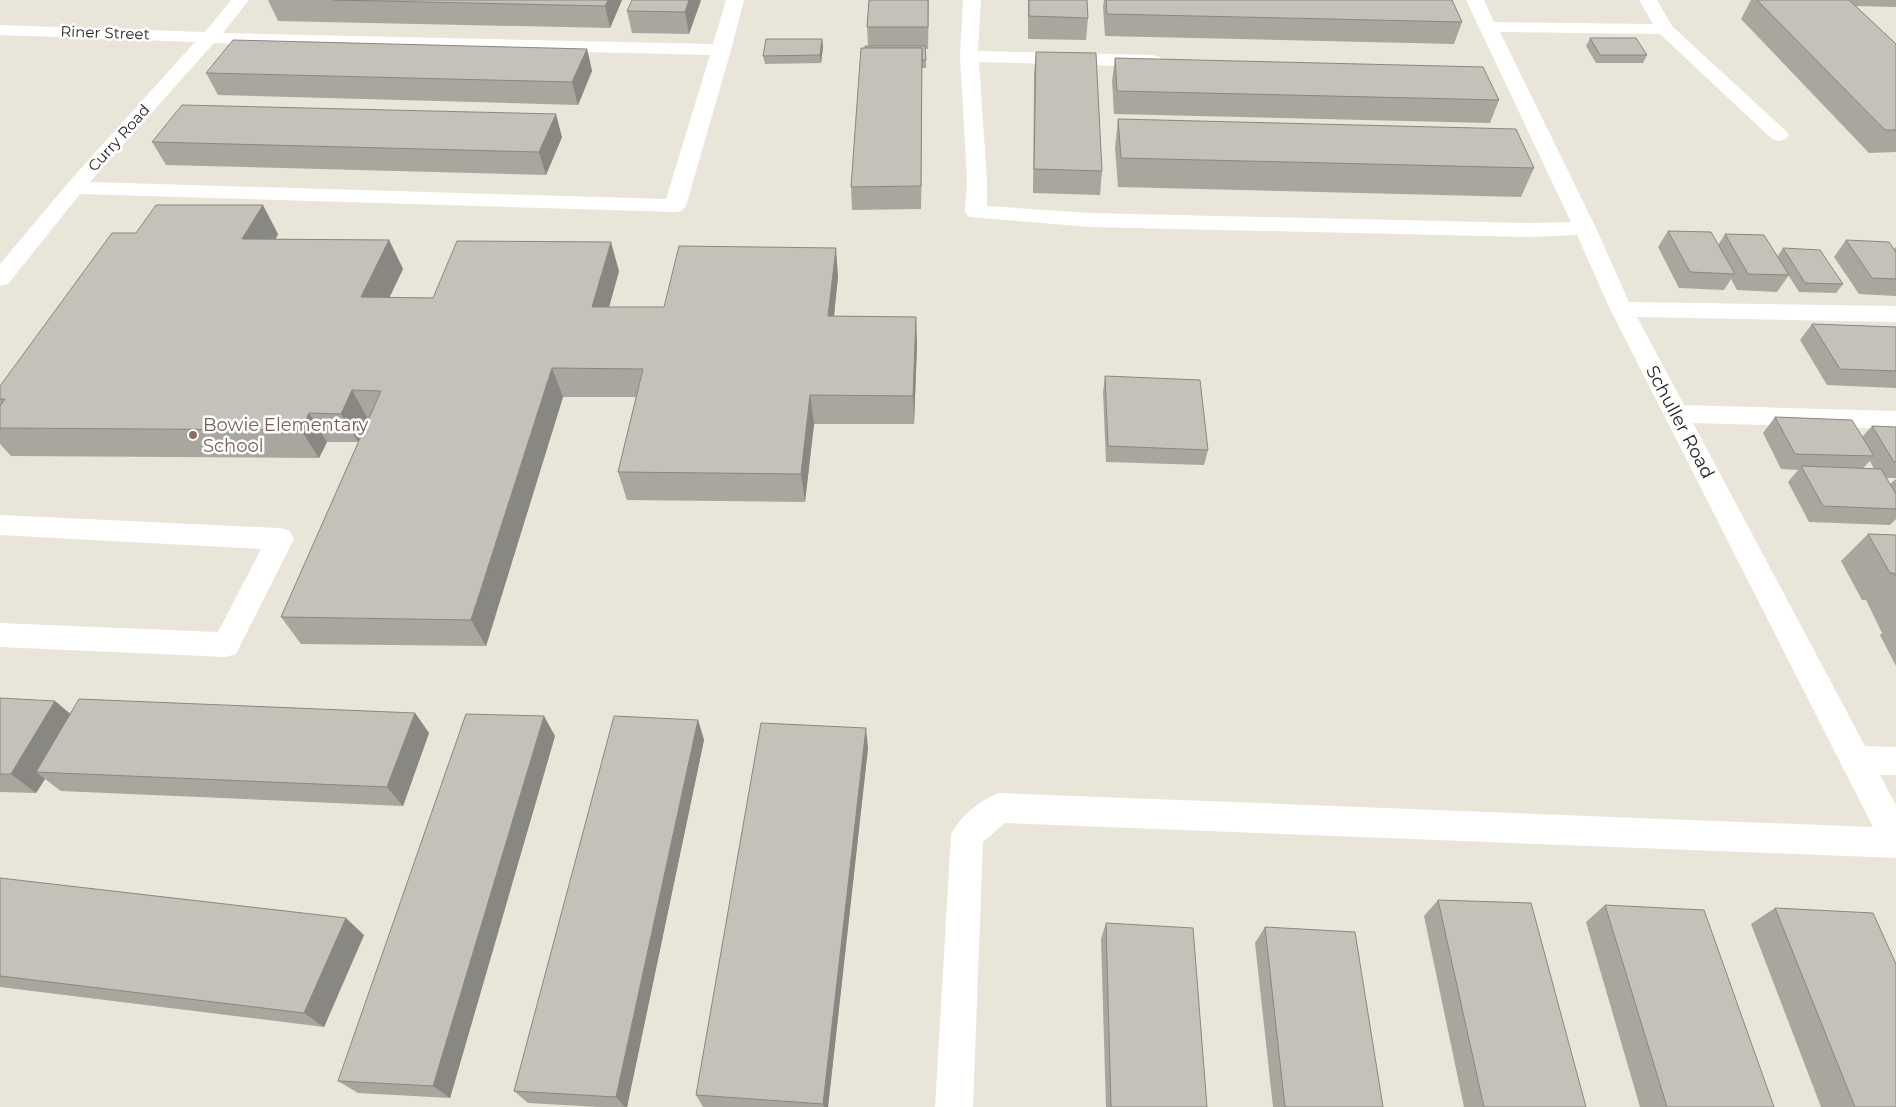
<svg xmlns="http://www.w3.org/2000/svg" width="1896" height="1107" font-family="Montserrat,sans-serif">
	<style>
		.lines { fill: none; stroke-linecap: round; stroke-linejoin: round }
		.minor { fill: #fff; fill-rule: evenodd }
		.wall { fill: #a9a69e; fill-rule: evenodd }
		.shaded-wall { fill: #898781 }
		.building { fill: #c4c1b8; stroke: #898781 }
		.education-dot { fill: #8d6e63; stroke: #fff; stroke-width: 2 }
		.labels { text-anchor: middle; stroke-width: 5; stroke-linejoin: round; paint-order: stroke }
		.far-street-label { font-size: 15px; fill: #272727; stroke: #fff }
		.street-label { font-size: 18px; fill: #272727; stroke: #fff }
		.education-label { font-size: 18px; fill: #785e54; stroke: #fff; text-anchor: start }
	</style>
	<rect width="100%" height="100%" fill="#e9e5d8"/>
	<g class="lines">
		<g class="minor">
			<path d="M231,0h18l-26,33 490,11 13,-44h18l-13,50 -45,156 -4,5 -7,1 -595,-18 -72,90 -8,2v-22l67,-80 128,-142 -195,-7v-10l205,7zM214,43l67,2 429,10 -44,144 -576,-17z"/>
			<path d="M963,0h18l-3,51 175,4 7,2 2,4 -2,4 -7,2 -174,-5 8,119v25l103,7 441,10 40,-1 -105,-222h18l10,22 159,2 -14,-24h18l15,26 114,105 3,4 -3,4 -7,2 -7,-2 -112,-105 -160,-2 96,196 33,74 267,4v16l-259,-5 47,88 212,6v18l-203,-6 172,323 31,1v28h-16l16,30v53l-891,-35 -22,19 -10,265h-38l16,-272c8,-18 29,-35 48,-42l874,34 -263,-518 -33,-74 -46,2 -441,-10 -121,-10 -4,-5 2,-31 -7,-125z"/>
			<polygon points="0,515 280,528 290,531 294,539 236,654 226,657 0,647 0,623 218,632 261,549 0,535"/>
		</g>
	</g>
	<g class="wall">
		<polygon points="268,0 622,0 610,28 278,21"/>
		<polygon points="701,0 689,34 632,33 627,11"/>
		<polygon points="869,0 929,0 928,49 926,49 926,68 922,68 921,209 852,210 851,187 865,48 868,46 867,27"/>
		<polygon points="1028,0 1087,0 1088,18 1086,40 1028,39"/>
		<polygon points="1104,0 1452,0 1462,22 1454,44 1105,36 1103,7"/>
		<polygon points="1751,0 1896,0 1896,7 1856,6 1896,44 1896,152 1869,153 1741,19"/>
		<polygon points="1590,38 1647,55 1643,63 1596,63 1586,46"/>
		<polygon points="822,39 823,47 821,63 765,64 763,56"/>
		<polygon points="587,49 592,71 578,105 218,95 206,73"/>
		<polygon points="1036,52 1102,171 1100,195 1033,193 1034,74"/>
		<polygon points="1115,58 1499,100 1490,123 1114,114 1112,81"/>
		<polygon points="1118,119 1534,168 1521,197 1118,187 1115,148"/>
		<polygon points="562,137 546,175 166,165 152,142"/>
		<polygon points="1668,231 1718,245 1725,234 1789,275 1777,292 1737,290 1731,279 1724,290 1679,288 1658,247"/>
		<polygon points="136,233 278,234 276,239 389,240 403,269 389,297 433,298 619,271 609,307 664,307 838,276 834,316 916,317 917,346 914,424 814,424 805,502 627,500 618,472 636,397 563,397 486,646 301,644 281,617 369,419 368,419 358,442 327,442 319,458 11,456 0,444 0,386"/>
		<polygon points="1846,240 1894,249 1896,247 1896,296 1859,294 1834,257"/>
		<polygon points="1783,248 1843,284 1836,293 1799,292 1777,257"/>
		<polygon points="1812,324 1896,327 1896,388 1827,385 1800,340"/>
		<polygon points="1105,376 1208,450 1204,465 1106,462 1103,392"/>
		<path d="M1775,417l87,20 10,-11 24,1v51h-9l3,6 6,-5v40l-6,6 -81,-3 -21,-40 10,-12 -17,-1 -18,-36zM1870,461l4,8 -11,-1z"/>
		<polygon points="1868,534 1896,535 1896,666 1880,635 1882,633 1866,600 1862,600 1841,561"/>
		<polygon points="0,698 70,714 415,713 429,733 403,806 61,791 45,779 36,793 0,792"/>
		<polygon points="698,720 704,740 627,1107 598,1107 528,1103 514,1091"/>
		<polygon points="555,736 450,1098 358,1093 338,1081"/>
		<polygon points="868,748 828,1107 703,1107 696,1095"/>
		<polygon points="0,878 364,935 324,1027 0,987"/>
		<polygon points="1438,900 1586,1107 1464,1107 1424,916"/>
		<polygon points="1605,905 1774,1107 1640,1107 1586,922"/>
		<polygon points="1775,908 1896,1107 1821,1107 1751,924"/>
		<polygon points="1106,923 1207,1107 1106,1107 1101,939"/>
		<polygon points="1265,927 1383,1107 1273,1107 1255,943"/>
	</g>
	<g class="shaded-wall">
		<polygon points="608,0 622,0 610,28 605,6"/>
		<polygon points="689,0 701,0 689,34 685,12"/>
		<polygon points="822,39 823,47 821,63 820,55"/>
		<polygon points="922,48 922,71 921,209 921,186"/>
		<polygon points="587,49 592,71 578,105 572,82"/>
		<polygon points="556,114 562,137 546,175 539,152"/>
		<polygon points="263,205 278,234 259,268 242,239"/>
		<polygon points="389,240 403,269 376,326 361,297"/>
		<polygon points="611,242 619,271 601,336 592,307"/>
		<polygon points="836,248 838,276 831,345 828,316"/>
		<polygon points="916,317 917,346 914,424 913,396"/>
		<polygon points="552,368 563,397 486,646 471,620"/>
		<polygon points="352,390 368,419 358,442 341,414"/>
		<polygon points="810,395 814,424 805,502 801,474"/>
		<polygon points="309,413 327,442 319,458 301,430"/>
		<polygon points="55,701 79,721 36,772 45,779 36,793 11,774"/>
		<polygon points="415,713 429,733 403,806 387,787"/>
		<polygon points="544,716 555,736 450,1098 433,1086"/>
		<polygon points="698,720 704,740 627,1107 625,1107 616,1097"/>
		<polygon points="866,728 868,748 828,1107 824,1107 823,1104"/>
		<polygon points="346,918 364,935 324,1027 304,1013"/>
	</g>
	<g class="building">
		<polygon points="333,0 608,0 605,6"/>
		<polygon points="632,0 689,0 685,12 627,11"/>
		<polygon points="869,0 928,0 928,27 867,27"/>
		<polygon points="1029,0 1087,0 1088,18 1029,16"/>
		<polygon points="1106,0 1452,0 1462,22 1107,14"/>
		<polygon points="1757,0 1849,0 1896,44 1896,130 1885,130"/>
		<polygon points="1590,38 1636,38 1647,55 1600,55"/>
		<polygon points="766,39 822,39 820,55 763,56"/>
		<polygon points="233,40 587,49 572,82 206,73"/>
		<polygon points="865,46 925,46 926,60 922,60 922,48 865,48"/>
		<polygon points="861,48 922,48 921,186 851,187"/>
		<polygon points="1036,52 1096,53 1102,171 1034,169"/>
		<polygon points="1115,58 1483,67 1499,100 1117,91"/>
		<polygon points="182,105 556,114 539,152 152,142"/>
		<polygon points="1118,119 1516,129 1534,168 1121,158"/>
		<polygon points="156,205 263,205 242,239 389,240 361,297 433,298 457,241 611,242 592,307 664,307 679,246 836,248 828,316 916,317 913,396 810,395 801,474 618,472 643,369 552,368 471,620 281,617 381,391 352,390 341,414 309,413 301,430 0,428 0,406 5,399 0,399 0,386 112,233 136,233"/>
		<polygon points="1668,231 1711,232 1735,274 1690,272"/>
		<polygon points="1725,234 1764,235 1789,275 1748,274"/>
		<polygon points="1846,240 1889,242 1896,252 1896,279 1872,278"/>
		<polygon points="1783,248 1820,250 1843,284 1805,283"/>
		<polygon points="1812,324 1896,327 1896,371 1840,369"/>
		<polygon points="1105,376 1200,380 1208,450 1108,446"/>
		<polygon points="1775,417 1852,420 1874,456 1795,454"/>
		<polygon points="1872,426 1896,427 1896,462 1894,462"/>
		<polygon points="1801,466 1881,469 1896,494 1896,509 1823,506"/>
		<polygon points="1868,534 1896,535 1896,576 1894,573 1890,573"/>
		<polygon points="0,698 55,701 11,774 0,774"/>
		<polygon points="79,699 415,713 387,787 36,772"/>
		<polygon points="466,714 544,716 433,1086 338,1081"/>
		<polygon points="614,716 698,720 616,1097 514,1091"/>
		<polygon points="761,723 866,728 823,1104 696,1095"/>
		<polygon points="0,878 346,918 304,1013 0,976"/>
		<polygon points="1438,900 1531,903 1586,1107 1484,1107"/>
		<polygon points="1605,905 1704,910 1774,1107 1667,1107"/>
		<polygon points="1775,908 1873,913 1896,964 1896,1107 1855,1107"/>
		<polygon points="1106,923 1193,928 1207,1107 1111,1107"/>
		<polygon points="1265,927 1355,932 1383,1107 1285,1107"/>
	</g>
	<circle class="education-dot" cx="193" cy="435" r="5"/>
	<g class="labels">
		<g class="far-street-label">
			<text transform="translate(105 33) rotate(2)" y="5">Riner Street</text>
			<text transform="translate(119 138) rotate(-48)" y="5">Curry Road</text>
		</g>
		<g class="street-label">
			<text transform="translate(1680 422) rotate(62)" y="6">Schuller Road</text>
		</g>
		<g class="education-label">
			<text x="203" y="431">Bowie Elementary<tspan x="203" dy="21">School</tspan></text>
		</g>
	</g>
</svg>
